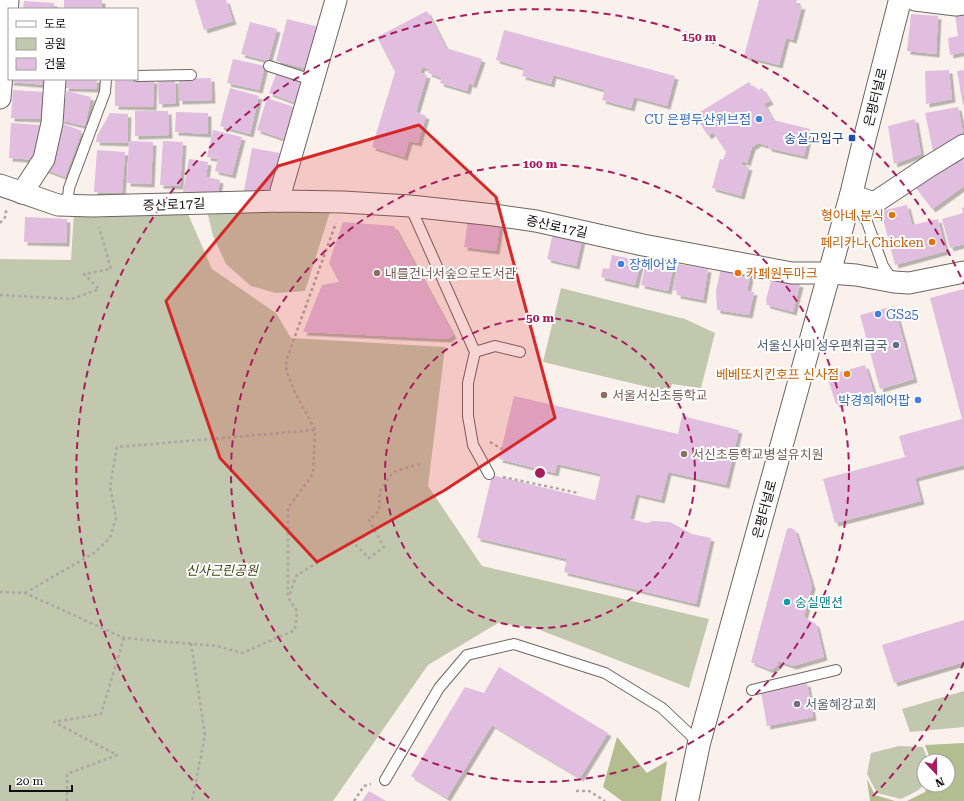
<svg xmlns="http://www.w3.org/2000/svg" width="964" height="801" font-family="'Roboto Serif','Noto Sans KR',serif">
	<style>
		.green { fill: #c2c8ad }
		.forest { fill: #b4bd90 }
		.building { fill: #e1bddf; filter: url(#shadow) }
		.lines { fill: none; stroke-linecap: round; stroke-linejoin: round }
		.lane-casing { stroke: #6e6662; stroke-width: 12 }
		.street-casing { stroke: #6e6662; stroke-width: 23 }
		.secondary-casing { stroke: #6e6662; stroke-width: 24 }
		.path { stroke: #ada6a3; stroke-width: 2.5; stroke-dasharray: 3 3; stroke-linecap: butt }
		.lane { stroke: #fff; stroke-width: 10 }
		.street { stroke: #fff; stroke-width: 21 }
		.secondary { stroke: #fff; stroke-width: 22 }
		.marked { fill: #d62828; fill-opacity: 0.2; stroke: #d62828; stroke-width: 3; stroke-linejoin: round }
		.ring { fill: none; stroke: #a91c5c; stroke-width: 2; stroke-dasharray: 7 5 }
		.shop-dot { fill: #3f7fe0; stroke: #fff; stroke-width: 1.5 }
		.transit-dot { fill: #1a4fb4; stroke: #fff; stroke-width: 1.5 }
		.food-dot { fill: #e8710a; stroke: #fff; stroke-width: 1.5 }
		.education-dot { fill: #8d6e63; stroke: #fff; stroke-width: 1.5 }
		.service-dot { fill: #5c6f8a; stroke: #fff; stroke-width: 1.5 }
		.culture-dot { fill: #0f9aa8; stroke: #fff; stroke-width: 1.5 }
		.worship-dot { fill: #6b7280; stroke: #fff; stroke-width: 1.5 }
		.labels { text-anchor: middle; stroke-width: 4; stroke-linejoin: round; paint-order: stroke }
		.street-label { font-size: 13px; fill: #110e0d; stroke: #fff }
		.shop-label { font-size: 13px; fill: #366cbe; stroke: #fff; text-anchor: end }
		.transit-label { font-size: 13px; fill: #164399; stroke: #fff; text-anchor: end }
		.food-label { font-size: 13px; fill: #c56008; stroke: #fff; text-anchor: end }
		.education-label { font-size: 13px; fill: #785e54; stroke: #fff; text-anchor: start }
		.service-label { font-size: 13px; fill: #4e5e75; stroke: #fff; text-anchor: end }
		.park-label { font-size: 13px; font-style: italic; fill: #3f4613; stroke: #fff }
		.culture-label { font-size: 13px; fill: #0d838f; stroke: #fff; text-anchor: start }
		.worship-label { font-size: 13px; fill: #5b616d; stroke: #fff; text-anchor: start }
		.centre { fill: #a91c5c; stroke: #fff; stroke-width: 2 }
		.ring-label { font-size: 12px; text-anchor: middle; font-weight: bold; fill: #a91c5c; stroke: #fff; stroke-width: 4; stroke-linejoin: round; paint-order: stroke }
	</style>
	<defs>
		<filter id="shadow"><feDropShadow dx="3.5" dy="3.5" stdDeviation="0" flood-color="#0004"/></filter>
	</defs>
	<rect width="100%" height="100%" fill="#faf1ed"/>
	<g class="green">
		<polygon points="331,209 305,291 276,293 251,286 226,264 213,236 207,211"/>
		<polygon points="74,211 188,214 212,269 276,313 291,338 445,347 428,486 482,566 709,619 689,688 535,628 498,623 428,665 333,801 0,801 0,259 71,260"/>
		<polygon points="561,288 685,319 715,333 701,388 672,384 669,392 543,362"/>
		<polygon points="964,691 964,727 910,732 902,709"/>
		<path d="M899,746l24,1 5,14h-4c0,29 3,25 -23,38l-24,-6 -10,-19 4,-21z"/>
	</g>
	<g class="forest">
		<polygon points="617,737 647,773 667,761 661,801 622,801 603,787"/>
		<polygon points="964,743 964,801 907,801 925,792 928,785 948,785 948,761 931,761 925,745"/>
		<polygon points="867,779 875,795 895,801 870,801"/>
	</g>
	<g class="building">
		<rect x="64" y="0" width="38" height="9"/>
		<polygon points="195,0 226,0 233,21 204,30"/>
		<polygon points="759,0 797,0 796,5 802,6 793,40 786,38 779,65 744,56"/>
		<polygon points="24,1 54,3 54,9 23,9"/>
		<polygon points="427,11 446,48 482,59 473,85 469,83 467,91 440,83 442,78 428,73 429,69 422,67 420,73 427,75 416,112 426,116 418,143 409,141 404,157 372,147 395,72 377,37"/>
		<polygon points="964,13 964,52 950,55 948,38 958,36 955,14"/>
		<polygon points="911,14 938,16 936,54 907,51"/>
		<polygon points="287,19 319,27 308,69 276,61"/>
		<polygon points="250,22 277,29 268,61 241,54"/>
		<polygon points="504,30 675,76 667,106 634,97 631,108 602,100 605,90 553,75 551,84 522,76 524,68 496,60"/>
		<polygon points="233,59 265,66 259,90 227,83"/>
		<polygon points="949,70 952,99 926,104 925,71"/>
		<polygon points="964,70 964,105 963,105 957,71"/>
		<polygon points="277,72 304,82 296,103 269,93"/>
		<polygon points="211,78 212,100 179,101 179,79"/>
		<polygon points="11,79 47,79 47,85 10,82"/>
		<polygon points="66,79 97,79 96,89 65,88"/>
		<polygon points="115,79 154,80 153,107 115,106"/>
		<polygon points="175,80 176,103 159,104 158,81"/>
		<polygon points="749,82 753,88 755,86 758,90 762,88 770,101 764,104 773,120 810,129 804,156 768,148 768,146 758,143 752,147 747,163 743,161 741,165 749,167 741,196 712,188 720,159 723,160 726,152 713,132 708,136 695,115"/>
		<polygon points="230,88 259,96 250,134 220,126"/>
		<polygon points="13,90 44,92 42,119 11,118"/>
		<polygon points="67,91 91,97 85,126 60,120"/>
		<polygon points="267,98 294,107 284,139 257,130"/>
		<polygon points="958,107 963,133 933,151 925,113"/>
		<polygon points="135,111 168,111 169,135 135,136"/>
		<polygon points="176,112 208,113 208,134 175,132"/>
		<polygon points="110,113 128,114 127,143 96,142 97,136"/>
		<polygon points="915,119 921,154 894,164 888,126"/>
		<polygon points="11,123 40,125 38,160 9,158"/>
		<polygon points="61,123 82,131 65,177 44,169"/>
		<polygon points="213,130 242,137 232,175 215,171 218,159 207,157"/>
		<polygon points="129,141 153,142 151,184 127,183"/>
		<polygon points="163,141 183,142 180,186 160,185"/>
		<polygon points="252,148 280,153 271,196 244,191"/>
		<polygon points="97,150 125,152 122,193 94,192"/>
		<polygon points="960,156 964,162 964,186 932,209 916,188"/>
		<polygon points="189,159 208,162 206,177 220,180 217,198 183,192"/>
		<polygon points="907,205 912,225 938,219 946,251 895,265 881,211"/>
		<polygon points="964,207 964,244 950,248 942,219 963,213 962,208"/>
		<polygon points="25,217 67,219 66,243 24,242"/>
		<polygon points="468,220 500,225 496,251 464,247"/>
		<polygon points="343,222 394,226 453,335 448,339 303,332 322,285 339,282 329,263"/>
		<polygon points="553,233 582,240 576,266 547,259"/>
		<polygon points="612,255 641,261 635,285 601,277 603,268 609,269"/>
		<polygon points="647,258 674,264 668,291 641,285"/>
		<polygon points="678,264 708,269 703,300 677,295 678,291 673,290"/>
		<polygon points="721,267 751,272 747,291 754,292 749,315 717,310 716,291"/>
		<polygon points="772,277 800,284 793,312 767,305 766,300"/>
		<polygon points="964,289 964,465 915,478 921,501 835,523 823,479 905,457 899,436 962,419 930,298"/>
		<polygon points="894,306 914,379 880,389 860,315"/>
		<polygon points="865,365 874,393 836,404 827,376"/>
		<polygon points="514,396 678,434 682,416 739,430 726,485 668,472 661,500 636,494 630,519 647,523 653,521 670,522 692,534 711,538 696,604 564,572 567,559 477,538 492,475 595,500 601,474 557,464 555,473 499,459"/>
		<polygon points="789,528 791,528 795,530 812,586 804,617 816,624 824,657 793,666 778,661 777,666 771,670 751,662 787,529"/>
		<polygon points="964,620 964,662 894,683 882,645"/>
		<polygon points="499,667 608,733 580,778 492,725 447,798 411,776 465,687 484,693"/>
		<polygon points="807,683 813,717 767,726 761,692"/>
		<polygon points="369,791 386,801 362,801"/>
	</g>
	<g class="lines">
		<g class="lane-casing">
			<g id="lane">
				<polyline points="269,66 303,77 315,76"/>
				<polyline points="137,76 191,75"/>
				<polyline points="853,198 867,222 883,266 893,281"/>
				<polyline points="67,206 69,188 105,92 106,79"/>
				<polyline points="410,206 475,352 468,383 468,416 473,445 489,474"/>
				<polyline points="475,352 495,346 520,352"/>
				<polyline points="752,690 836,670"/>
				<polyline points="385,780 439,688 467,655 514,644 605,673 662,708 699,743"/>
			</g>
		</g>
		<g class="street-casing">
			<g id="street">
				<polyline points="915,0 956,5 964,4"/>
				<polyline points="0,98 8,0"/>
				<polyline points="0,185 58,205 93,206 280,201 343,202 410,206 494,215 536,221 643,245 792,273 830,273 856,275 894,282 909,283 964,272"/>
				<polyline points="22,193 44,159 52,123 55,79"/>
				<polyline points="851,195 874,203 928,167 964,145"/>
				<polyline points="280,201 281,191 336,0"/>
			</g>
		</g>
		<g class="secondary-casing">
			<polyline id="secondary" points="687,801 699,743 851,195 864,141 900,0"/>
		</g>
		<g class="path">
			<polyline points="0,223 6,216 6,209"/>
			<polyline points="0,295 72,299 99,289 84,274 111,269 99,227"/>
			<polyline points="490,442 502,449"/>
			<polyline points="503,477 578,493"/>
			<polyline points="0,592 25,593 124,638 217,646 242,653 295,630 297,611 288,597 288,508 313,474 315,430 295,392 287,373 286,361 336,223"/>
			<polyline points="25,593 94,553 110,538 116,518 110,486 117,447 315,430"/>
			<polyline points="290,594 296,576 352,541 369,558 384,547 369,520 379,511 380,491 393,472 422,463"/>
			<polyline points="191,643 205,735 192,801"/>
			<polyline points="576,791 589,791 605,801"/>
			<polyline points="67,801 67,774 117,755 54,722 101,714 124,638"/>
			<polyline points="354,801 364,786 371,784"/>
		</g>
		<use href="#lane" class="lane"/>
		<use href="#street" class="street"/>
		<use href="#secondary" class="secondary"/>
	</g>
	<path class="marked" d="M419,125l77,72 59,221 -110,72 -128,72 -97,-104 -54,-157 112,-135z"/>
	<g class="ring">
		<circle cx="540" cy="473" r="155"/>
		<circle cx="540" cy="473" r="309"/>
		<path d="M964 662A464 464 0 0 1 871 798M209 798A464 464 0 1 1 964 284"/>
	</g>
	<g class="shop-dot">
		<circle cx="759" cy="119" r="4"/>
		<circle cx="621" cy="264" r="4"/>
		<circle cx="878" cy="314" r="4"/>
		<circle cx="918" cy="400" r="4"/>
	</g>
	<rect class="transit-dot" x="848" y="134" width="8" height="8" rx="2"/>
	<g class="food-dot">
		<circle cx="892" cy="215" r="4"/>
		<circle cx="932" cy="242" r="4"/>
		<circle cx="738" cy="273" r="4"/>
		<circle cx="847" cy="374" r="4"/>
	</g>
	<g class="education-dot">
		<circle cx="377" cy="273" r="4"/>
		<circle cx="604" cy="395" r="4"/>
		<circle cx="684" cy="454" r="4"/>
	</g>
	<circle class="service-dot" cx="896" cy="345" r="4"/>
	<circle class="culture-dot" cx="787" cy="602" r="4"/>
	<circle class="worship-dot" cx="797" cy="704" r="4"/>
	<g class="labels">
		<g class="street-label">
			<text transform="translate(875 97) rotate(-76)" y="5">은평터널로</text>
			<text transform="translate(174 204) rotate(-2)" y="5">증산로17길</text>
			<text transform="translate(557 226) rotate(12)" y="5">증산로17길</text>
			<text transform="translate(764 509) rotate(-75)" y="5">은평터널로</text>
		</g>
		<g class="shop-label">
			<text x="751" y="124">CU 은평두산위브점</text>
			<text x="629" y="269" text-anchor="start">장헤어샵</text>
			<text x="886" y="319" text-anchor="start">GS25</text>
			<text x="910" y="405">박경희헤어팝</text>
		</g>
		<g class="transit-label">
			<text x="844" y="143">숭실고입구</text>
		</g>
		<g class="food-label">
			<text x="884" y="220">형아네 분식</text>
			<text x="924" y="247">페리카나 Chicken</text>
			<text x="746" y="278" text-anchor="start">카페원두마크</text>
			<text x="839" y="379">베베또치킨호프 신사점</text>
		</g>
		<g class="education-label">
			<text x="385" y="278">내를건너서숲으로도서관</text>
			<text x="612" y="400">서울서신초등학교</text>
			<text x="692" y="459">서신초등학교병설유치원</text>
		</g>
		<g class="service-label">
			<text x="888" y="350">서울신사미성우편취급국</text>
		</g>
		<g class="park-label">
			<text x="222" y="575">신사근린공원</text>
		</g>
		<g class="culture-label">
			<text x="795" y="607">숭실맨션</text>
		</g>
		<g class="worship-label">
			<text x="805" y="709">서울혜강교회</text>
		</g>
	</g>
	<circle cx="540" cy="473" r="6" class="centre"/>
	<g class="ring-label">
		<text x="699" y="41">150 m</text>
		<text x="540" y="168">100 m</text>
		<text x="540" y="322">50 m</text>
	</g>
	<rect x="8" y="8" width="130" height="72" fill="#ffffff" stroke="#a09f9e"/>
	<rect x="16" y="21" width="20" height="6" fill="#ffffff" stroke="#a09f9e"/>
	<text x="44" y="28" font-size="12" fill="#110e0d">도로</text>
	<rect x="16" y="38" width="20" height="12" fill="#c2c8ad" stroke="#a09f9e"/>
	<text x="44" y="48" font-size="12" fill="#110e0d">공원</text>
	<rect x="16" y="58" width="20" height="12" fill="#e1bddf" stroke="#a09f9e"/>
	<text x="44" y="68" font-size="12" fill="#110e0d">건물</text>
	<g transform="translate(936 773) rotate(158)"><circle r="19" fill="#ffffff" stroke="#a09f9e"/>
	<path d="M0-3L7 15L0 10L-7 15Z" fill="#a91c5c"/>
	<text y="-6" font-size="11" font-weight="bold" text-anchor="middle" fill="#110e0d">N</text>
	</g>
	<path d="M10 785v6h62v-6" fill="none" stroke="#110e0d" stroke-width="2"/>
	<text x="16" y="785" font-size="12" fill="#110e0d" stroke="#ffffff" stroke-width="3" paint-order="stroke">20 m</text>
</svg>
